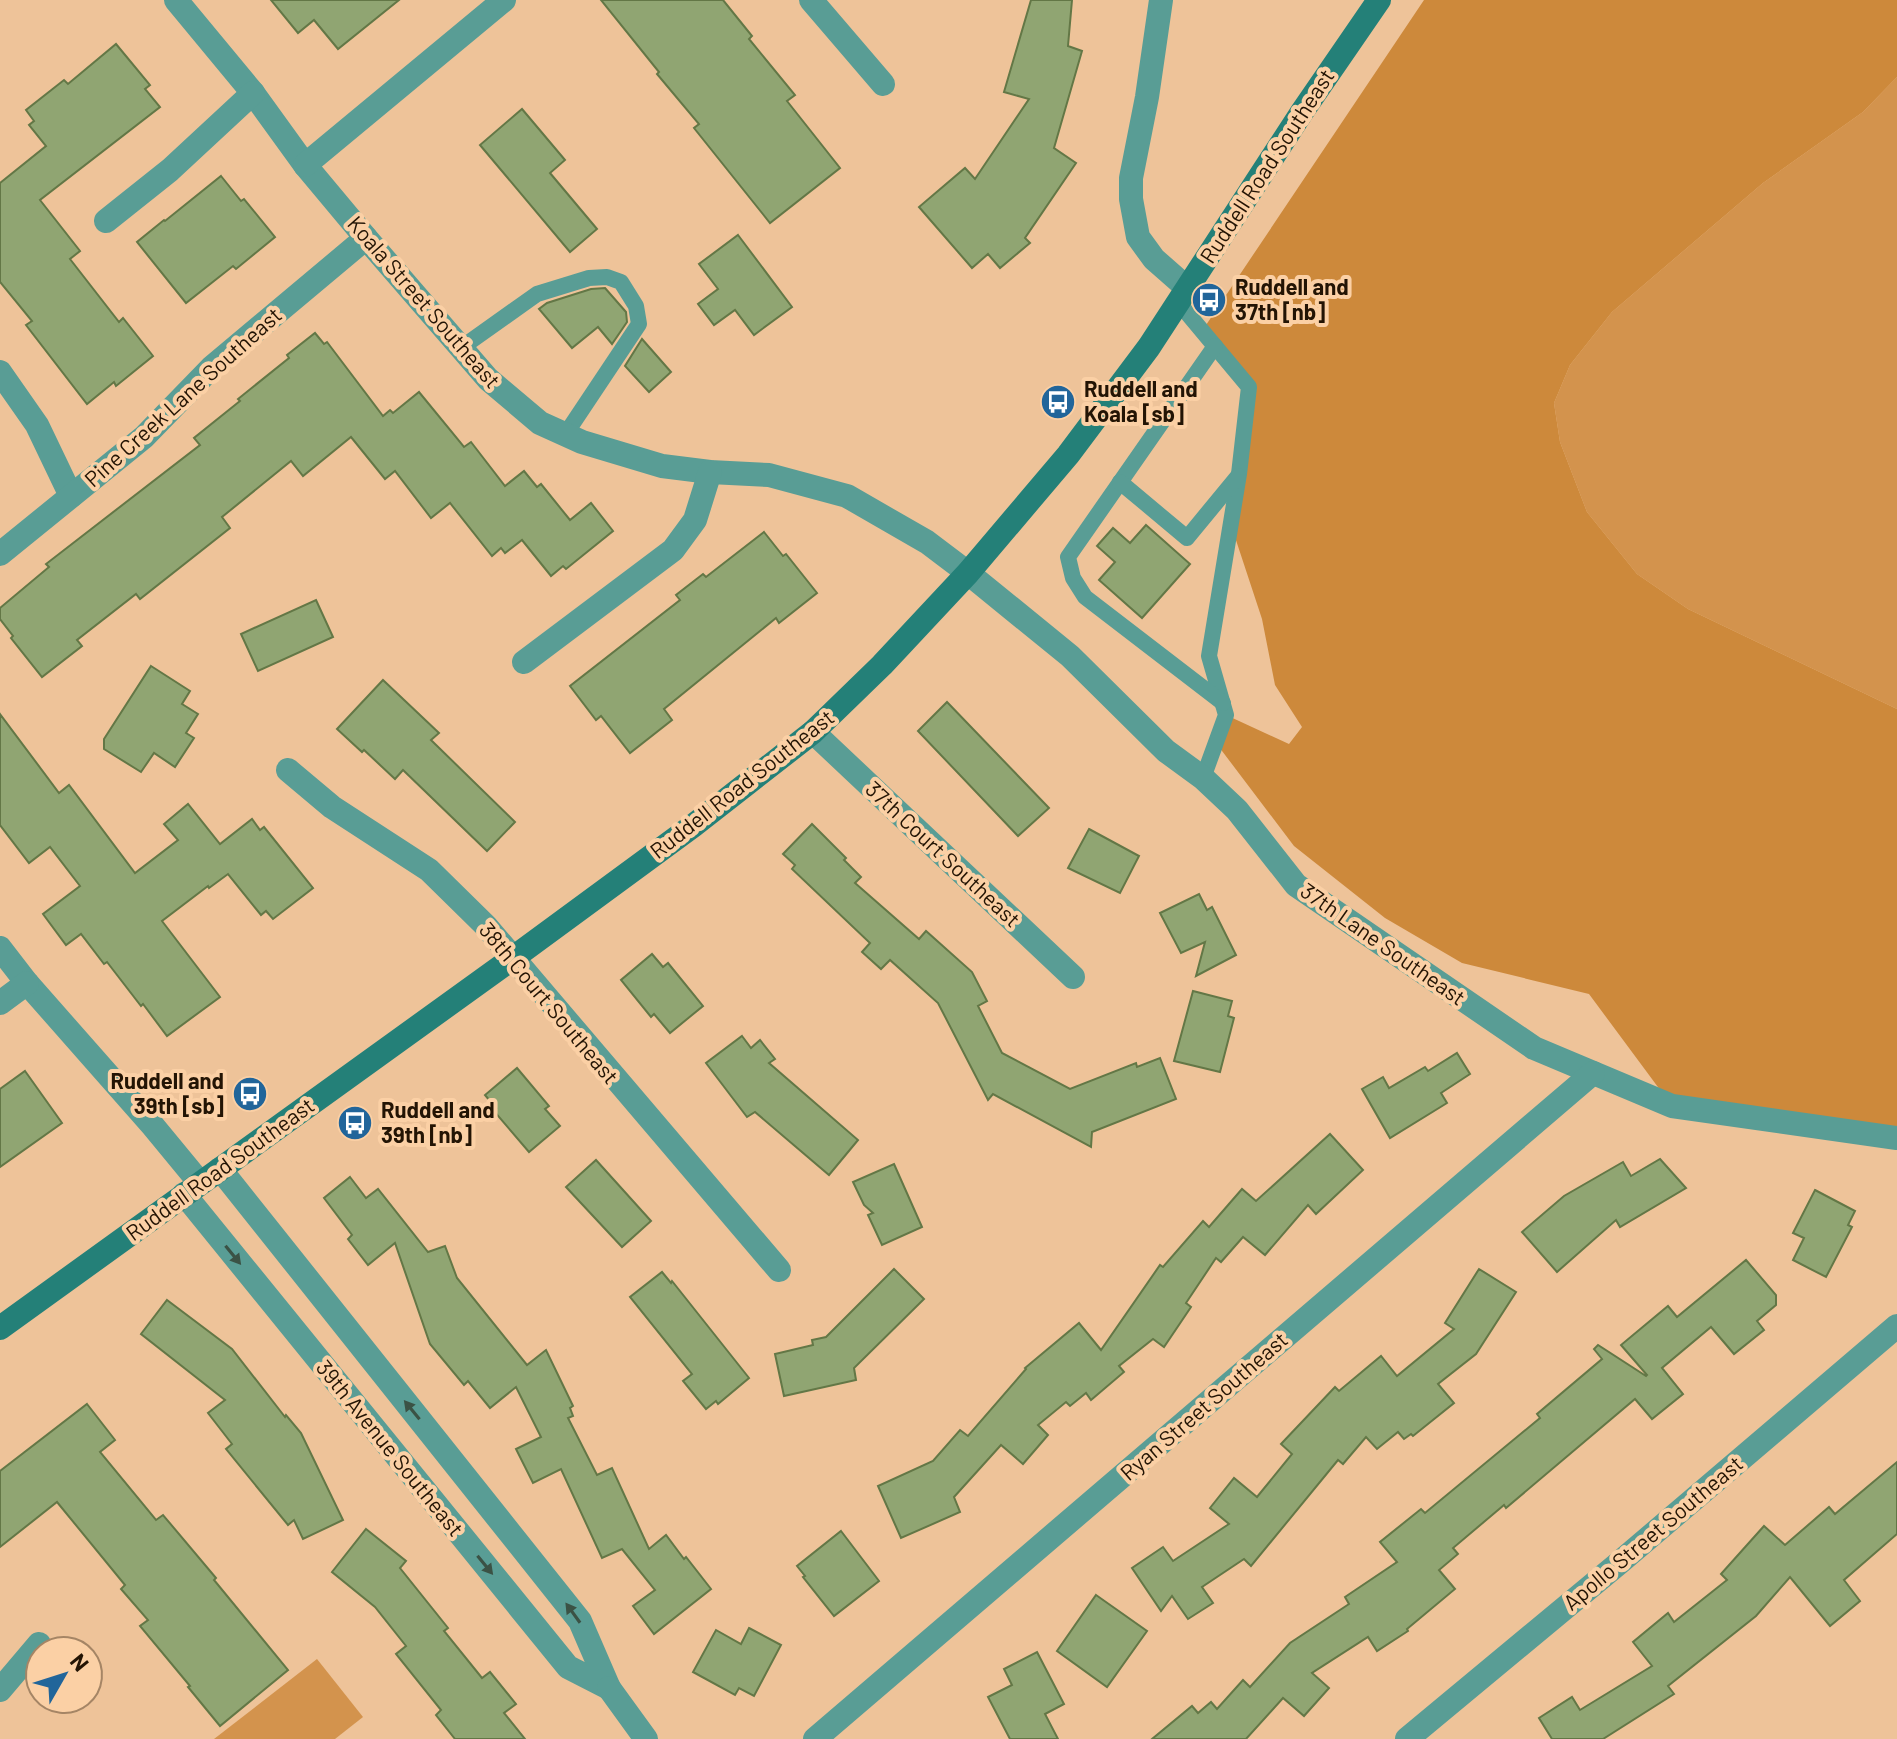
<svg xmlns="http://www.w3.org/2000/svg" width="1897" height="1739" font-family="Barlow,sans-serif">
	<style>
		.green { fill: #d3934d }
		.forest { fill: #cd893b }
		.building { fill: #90a572; stroke: #637746; stroke-width: 2 }
		.lines { fill: none; stroke-linecap: round; stroke-linejoin: round }
		.lane { stroke: #599d95; stroke-width: 16 }
		.street { stroke: #599d95; stroke-width: 24 }
		.secondary { stroke: #248078; stroke-width: 24 }
		.oneway { fill: #3b5245 }
		.labels { text-anchor: middle; stroke-width: 8; stroke-linejoin: round; paint-order: stroke }
		.street-label { font-size: 22px; fill: #231404; stroke: #fbd0a5 }
		.poi-label { font-size: 22px; font-weight: bold; fill: #231404; stroke: #fbd0a5; text-anchor: start }
	</style>
	<rect width="100%" height="100%" fill="#eec399"/>
	<g class="green">
		<polygon points="1897,77 1897,709 1688,609 1637,574 1587,512 1560,442 1554,403 1570,365 1612,312 1763,183 1863,112"/>
		<polygon points="317,1659 363,1717 335,1739 214,1739"/>
	</g>
	<polygon class="forest" points="1424,0 1897,0 1897,77 1863,112 1763,183 1612,312 1570,365 1554,403 1560,442 1587,512 1637,574 1688,609 1897,709 1897,1138 1672,1106 1589,994 1462,963 1385,918 1294,846 1216,743 1226,715 1289,744 1302,727 1275,685 1262,619 1231,525 1249,387 1202,331"/>
	<g class="building">
		<polygon points="271,0 399,0 338,49 314,20 298,33"/>
		<polygon points="601,0 723,0 752,36 749,39 795,95 787,101 840,168 770,223 694,128 699,124 657,74 659,72"/>
		<polygon points="1031,0 1072,0 1068,46 1082,51 1054,148 1076,163 1025,238 1030,243 1000,268 988,254 972,268 919,207 965,168 975,179 1029,99 1004,92"/>
		<polygon points="116,44 150,85 145,89 160,107 40,200 80,251 70,259 119,322 123,318 153,356 116,386 114,382 87,404 26,325 32,321 0,282 0,183 46,146 29,125 34,121 26,110 64,80 68,84"/>
		<polygon points="522,109 565,160 550,173 597,229 570,252 480,145"/>
		<polygon points="221,176 241,201 244,199 275,237 236,269 233,266 186,303 137,242 164,220 165,221"/>
		<polygon points="738,235 792,307 754,335 735,310 714,325 698,304 718,289 699,264"/>
		<polygon points="605,288 626,312 627,322 612,344 598,327 572,348 539,309 547,303 591,289"/>
		<polygon points="315,333 324,344 327,342 383,416 390,410 393,413 419,392 464,447 471,442 505,486 524,471 537,487 541,484 570,520 591,503 613,531 566,569 563,566 551,576 522,540 505,553 501,548 492,556 450,503 431,518 395,471 385,479 351,437 303,476 291,461 222,517 230,528 140,599 136,594 77,640 82,646 42,677 11,638 13,636 0,619 0,608 49,567 46,564 200,445 194,438 240,401 238,399 289,358 287,355"/>
		<polygon points="642,339 671,372 649,392 625,366"/>
		<polygon points="1146,525 1190,564 1142,618 1099,580 1115,562 1097,546 1113,528 1130,543"/>
		<polygon points="764,532 783,556 786,554 817,593 779,623 776,618 664,709 672,720 630,753 601,716 596,720 570,686 680,600 676,595 703,574 706,577"/>
		<polygon points="316,600 333,637 258,671 241,634"/>
		<polygon points="151,666 190,691 182,704 198,714 186,733 194,738 175,767 154,753 141,772 104,749 104,739"/>
		<polygon points="383,680 439,733 431,740 515,822 487,851 403,770 395,779 364,750 362,752 337,729"/>
		<polygon points="947,702 1049,808 1018,836 918,731"/>
		<polygon points="0,714 59,793 69,785 135,873 178,840 164,824 188,804 220,844 252,819 260,830 264,827 313,888 273,919 266,911 261,915 228,874 209,888 208,886 162,921 220,997 167,1036 143,1004 141,1006 107,962 104,964 81,934 66,945 43,914 80,886 50,847 29,863 0,825"/>
		<polygon points="812,824 846,858 844,860 861,877 855,883 919,939 926,931 972,972 987,1001 978,1006 1002,1053 1070,1089 1136,1063 1137,1067 1160,1058 1176,1099 1092,1132 1091,1147 993,1094 988,1100 938,1003 890,960 881,969 862,952 870,943 792,869 795,865 783,854"/>
		<polygon points="1089,829 1139,856 1120,893 1068,868"/>
		<polygon points="1199,894 1207,910 1212,907 1236,955 1196,976 1205,942 1181,953 1160,913"/>
		<polygon points="652,954 663,967 668,963 703,1006 670,1033 654,1014 651,1017 621,980"/>
		<polygon points="1193,991 1232,1001 1228,1016 1234,1018 1220,1072 1174,1061"/>
		<polygon points="742,1036 751,1048 760,1040 775,1059 769,1063 858,1140 829,1175 755,1112 747,1117 706,1063"/>
		<polygon points="1457,1053 1470,1074 1441,1093 1447,1103 1390,1138 1362,1089 1383,1077 1389,1088 1425,1067 1428,1071"/>
		<polygon points="517,1068 549,1106 545,1109 560,1126 529,1152 493,1110 496,1108 485,1095"/>
		<polygon points="25,1071 62,1123 0,1167 0,1089"/>
		<polygon points="1330,1134 1363,1170 1316,1214 1308,1205 1265,1255 1243,1237 1221,1262 1216,1258 1186,1303 1191,1307 1164,1347 1153,1339 1119,1366 1124,1372 1091,1400 1086,1393 1070,1406 1066,1402 1038,1425 1048,1435 1023,1464 1001,1445 954,1497 960,1512 901,1538 878,1486 933,1461 960,1430 968,1436 1026,1369 1025,1368 1079,1323 1101,1350 1160,1265 1163,1267 1203,1221 1209,1227 1242,1189 1256,1201"/>
		<polygon points="1660,1159 1686,1188 1620,1227 1616,1220 1557,1272 1522,1232 1564,1196 1623,1162 1631,1176"/>
		<polygon points="596,1160 651,1221 622,1247 566,1187"/>
		<polygon points="894,1164 922,1227 882,1245 868,1215 873,1213 864,1205 853,1182"/>
		<polygon points="350,1177 366,1198 378,1189 428,1252 445,1246 457,1278 527,1365 546,1350 573,1406 570,1408 573,1416 568,1418 597,1475 612,1468 649,1549 666,1535 684,1559 686,1557 711,1589 654,1634 633,1606 655,1590 622,1549 602,1558 561,1469 533,1483 516,1449 541,1437 516,1387 490,1408 468,1381 464,1385 430,1344 395,1243 368,1265 348,1239 352,1235 324,1198"/>
		<polygon points="1815,1190 1855,1211 1848,1225 1852,1227 1826,1277 1793,1260 1804,1238 1793,1233"/>
		<polygon points="1746,1260 1776,1295 1776,1305 1757,1321 1764,1330 1734,1354 1711,1327 1662,1368 1683,1394 1652,1419 1635,1399 1506,1508 1504,1505 1453,1548 1458,1554 1439,1570 1455,1589 1407,1629 1408,1631 1377,1651 1368,1637 1312,1673 1329,1688 1304,1716 1283,1698 1246,1739 1152,1739 1192,1706 1198,1713 1211,1702 1217,1709 1243,1680 1250,1687 1290,1643 1349,1604 1345,1597 1397,1562 1380,1542 1421,1509 1425,1513 1540,1418 1537,1414 1602,1359 1594,1349 1598,1345 1646,1376 1647,1375 1621,1345 1668,1306 1677,1317"/>
		<polygon points="894,1269 924,1299 854,1368 856,1380 784,1396 775,1354 813,1345 812,1340 826,1337"/>
		<polygon points="1479,1269 1516,1292 1476,1354 1438,1384 1454,1403 1413,1436 1411,1434 1404,1439 1398,1432 1377,1449 1366,1437 1343,1464 1338,1460 1251,1566 1244,1559 1202,1587 1213,1603 1188,1619 1172,1596 1161,1611 1132,1568 1163,1547 1173,1561 1229,1524 1210,1508 1234,1478 1257,1497 1292,1454 1281,1444 1335,1387 1339,1391 1381,1356 1397,1376 1454,1329 1445,1323"/>
		<polygon points="662,1272 671,1283 672,1281 749,1378 718,1404 716,1401 706,1409 683,1381 692,1374 630,1297"/>
		<polygon points="167,1300 232,1349 285,1417 286,1415 301,1433 343,1520 303,1539 294,1520 288,1525 226,1449 232,1444 208,1413 225,1400 141,1334"/>
		<polygon points="87,1404 115,1440 100,1452 156,1520 163,1515 216,1578 214,1580 288,1670 220,1726 188,1687 190,1686 140,1626 148,1620 121,1589 125,1585 57,1502 0,1547 0,1471"/>
		<polygon points="1897,1462 1897,1534 1844,1580 1860,1601 1830,1626 1790,1577 1756,1616 1668,1686 1674,1694 1603,1739 1552,1739 1539,1718 1572,1697 1580,1710 1652,1666 1633,1642 1668,1613 1674,1622 1727,1580 1721,1574 1764,1526 1785,1545 1829,1507 1835,1514"/>
		<polygon points="366,1529 406,1561 400,1568 448,1628 444,1631 482,1678 490,1672 516,1704 504,1713 525,1739 455,1739 436,1715 441,1710 396,1654 406,1646 375,1607 332,1572"/>
		<polygon points="841,1531 879,1581 834,1616 803,1577 805,1576 797,1566"/>
		<polygon points="1096,1595 1147,1631 1107,1687 1057,1651"/>
		<polygon points="749,1628 781,1645 754,1696 739,1688 735,1695 693,1672 716,1630 741,1644"/>
		<polygon points="1037,1652 1064,1704 1045,1714 1058,1739 1010,1739 988,1697 1012,1685 1004,1669"/>
	</g>
	<g class="lines">
		<g class="lane">
			<polyline points="1178,302 1249,387 1239,474 1209,656 1226,715 1203,778"/>
			<polyline points="1215,346 1068,557 1073,578 1085,597 1223,703"/>
			<polyline points="461,348 537,294 589,278 607,277 621,282 636,306 639,324 565,435"/>
			<polyline points="1120,482 1187,538 1238,476"/>
		</g>
		<g class="street">
			<polyline points="176,0 253,93 305,165 366,238 488,379 540,423 582,442 662,466 710,472 769,475 847,496 927,542 968,573 1070,656 1166,751 1203,778 1237,810 1296,885 1534,1048 1672,1106 1897,1138"/>
			<polyline points="811,0 883,84"/>
			<polyline points="1161,0 1147,97 1131,178 1131,199 1138,237 1154,259 1187,288"/>
			<polyline points="305,165 504,0"/>
			<polyline points="106,221 170,170 253,93"/>
			<polyline points="0,372 37,425 71,496"/>
			<polyline points="0,554 144,437 211,368 366,238"/>
			<polyline points="524,662 673,550 695,520 710,472"/>
			<polyline points="813,732 1073,977"/>
			<polyline points="288,770 332,807 429,870 486,926 779,1270"/>
			<polyline points="0,948 27,983 153,1126 200,1183"/>
			<polyline points="0,1003 27,983"/>
			<polyline points="184,1194 568,1667 609,1688 580,1621 220,1169"/>
			<polyline points="609,1688 646,1739"/>
			<polyline points="0,1690 39,1644"/>
			<polyline points="815,1739 1593,1073"/>
			<polyline points="1407,1739 1619,1563 1897,1326"/>
		</g>
		<polyline class="secondary" points="0,1328 513,958 694,825 813,732 882,665 968,573 1068,455 1149,347 1302,112 1379,0"/>
	</g>
	<defs><path id="oneway-solid" d="M-6-.8H1V-3.2L6.5 0L1 3.2V.8H-6Z" transform="scale(2)"/></defs>
	<g class="oneway">
		<use href="#oneway-solid" transform="translate(233 1255) rotate(51)"/>
		<use href="#oneway-solid" transform="translate(412 1410) rotate(-129)"/>
		<use href="#oneway-solid" transform="translate(485 1565) rotate(51)"/>
		<use href="#oneway-solid" transform="translate(573 1613) rotate(-126)"/>
	</g>
	<defs>
		<g id="bus-disc" transform="scale(1.8)"><circle r="9.5" fill="#21659a" stroke="#fbd0a5"/><path d="M-5-6H5V4H4V6H2V4H-2V6H-4V4H-5ZM-3.5-4V0h7V-4ZM-3.5 1.2v1.5H-2V1.2ZM2 1.2v1.5H3.5V1.2Z" fill="#fff"/></g>
	</defs>
	<g fill-rule="evenodd">
		<use href="#bus-disc" x="1209" y="300"/>
		<use href="#bus-disc" x="1058" y="402"/>
		<use href="#bus-disc" x="250" y="1094"/>
		<use href="#bus-disc" x="355" y="1123"/>
	</g>
	<g class="labels">
		<g class="street-label">
			<text transform="translate(1267 166) rotate(-57)" y="8">Ruddell Road Southeast</text>
			<text transform="translate(424 302) rotate(49)" y="8">Koala Street Southeast</text>
			<text transform="translate(183 397) rotate(-42)" y="8">Pine Creek Lane Southeast</text>
			<text transform="translate(742 784) rotate(-38)" y="8">Ruddell Road Southeast</text>
			<text transform="translate(943 854) rotate(43)" y="8">37th Court Southeast</text>
			<text transform="translate(1383 944) rotate(35)" y="8">37th Lane Southeast</text>
			<text transform="translate(549 1003) rotate(50)" y="8">38th Court Southeast</text>
			<text transform="translate(220 1169) rotate(-36)" y="8">Ruddell Road Southeast</text>
			<text transform="translate(1204 1406) rotate(-41)" y="8">Ryan Street Southeast</text>
			<text transform="translate(390 1448) rotate(51)" y="8">39th Avenue Southeast</text>
			<text transform="translate(1653 1533) rotate(-40)" y="8">Apollo Street Southeast</text>
		</g>
		<g class="poi-label">
			<text x="1235" y="295">Ruddell and<tspan x="1235" dy="25">37th [nb]</tspan></text>
			<text x="1084" y="397">Ruddell and<tspan x="1084" dy="25">Koala [sb]</tspan></text>
			<text x="224" y="1089" text-anchor="end">Ruddell and<tspan x="224" dy="25">39th [sb]</tspan></text>
			<text x="381" y="1118">Ruddell and<tspan x="381" dy="25">39th [nb]</tspan></text>
		</g>
	</g>
	<g transform="translate(64 1675) rotate(51)"><circle r="38" fill="#fbd0a5" stroke="#a58565" stroke-width="2"/>
	<path d="M0-6L14 30L0 20L-14 30Z" fill="#21659a"/>
	<text y="-12" font-size="22" font-weight="bold" text-anchor="middle" fill="#231404">N</text>
	</g>
</svg>
